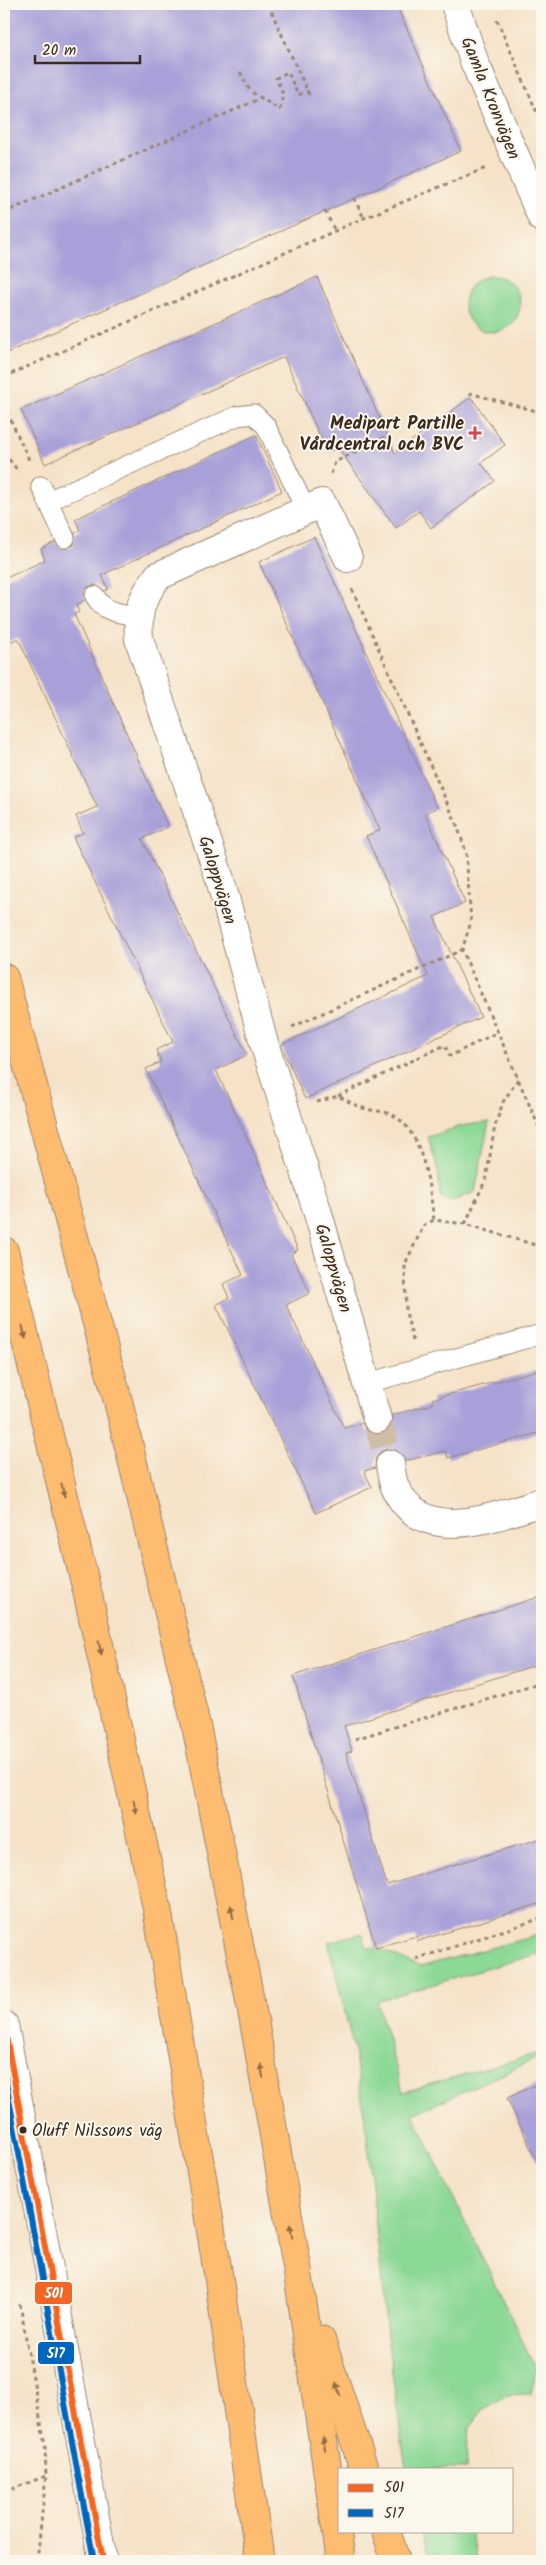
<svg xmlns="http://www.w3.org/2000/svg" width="546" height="2565" font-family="Kalam,sans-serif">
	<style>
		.green { fill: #8cd895; stroke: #64815a }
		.building { fill: #a8a0d8 }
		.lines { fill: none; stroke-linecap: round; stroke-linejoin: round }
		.minor-tunnel { stroke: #d0bda5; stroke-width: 28; stroke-dasharray: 28 14; stroke-linecap: butt }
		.service-casing { stroke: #988672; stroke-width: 21 }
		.minor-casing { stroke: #988672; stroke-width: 30 }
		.tertiary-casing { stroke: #988672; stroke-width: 30 }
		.motorway-casing { stroke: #988672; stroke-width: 30 }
		.path { stroke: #988672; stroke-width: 3; stroke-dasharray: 4 4; stroke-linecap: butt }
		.service { stroke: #fff; stroke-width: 19 }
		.minor { stroke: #fff; stroke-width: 28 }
		.tertiary { stroke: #fff; stroke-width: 28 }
		.motorway { stroke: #fdbc70; stroke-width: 28 }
		.bus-1-casing { stroke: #fbf7ec; stroke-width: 10 }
		.bus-2-casing { stroke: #fbf7ec; stroke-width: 10 }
		.bus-1 { stroke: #f26522; stroke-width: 6 }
		.bus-2 { stroke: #0065bd; stroke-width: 6 }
		.oneway { fill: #926c43 }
		.poi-dot { fill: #d1495b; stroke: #fbf7ec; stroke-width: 2 }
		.bus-dot { fill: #3b2a1e; stroke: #fbf7ec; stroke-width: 2 }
		.labels { text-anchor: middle; stroke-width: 4; stroke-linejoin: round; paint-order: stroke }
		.bus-label { font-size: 17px; fill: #3b2a1e; stroke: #fbf7ec; text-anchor: start }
		.street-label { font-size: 18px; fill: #3b2a1e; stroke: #fbf7ec }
		.poi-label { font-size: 18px; font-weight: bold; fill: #3b2a1e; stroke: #fbf7ec; text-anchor: end }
		.line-badge { stroke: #fbf7ec; stroke-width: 2 }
		.badge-label { font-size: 14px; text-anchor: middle; font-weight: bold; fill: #fff }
	</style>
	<rect width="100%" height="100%" fill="#fbf7ec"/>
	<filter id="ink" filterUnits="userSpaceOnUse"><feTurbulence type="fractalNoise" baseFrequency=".02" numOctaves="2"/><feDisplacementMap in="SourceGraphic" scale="10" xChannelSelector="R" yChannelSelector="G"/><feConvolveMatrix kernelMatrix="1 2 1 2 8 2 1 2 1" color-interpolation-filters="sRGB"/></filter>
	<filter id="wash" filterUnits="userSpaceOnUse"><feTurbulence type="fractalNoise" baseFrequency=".0096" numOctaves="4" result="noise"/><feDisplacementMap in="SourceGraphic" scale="20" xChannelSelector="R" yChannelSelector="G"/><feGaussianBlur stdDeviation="1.12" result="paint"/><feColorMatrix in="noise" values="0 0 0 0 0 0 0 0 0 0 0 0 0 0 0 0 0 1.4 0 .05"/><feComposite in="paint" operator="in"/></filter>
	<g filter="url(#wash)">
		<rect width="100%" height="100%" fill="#f5e2c7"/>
		<g class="green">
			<circle cx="492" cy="304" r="28"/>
			<polygon points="489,1122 475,1192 450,1202 440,1196 438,1170 428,1137 461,1126"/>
			<polygon points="362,1933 367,1947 381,1950 420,1967 538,1935 540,1945 537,1954 377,2001 403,2092 542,2052 542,2056 413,2114 536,2369 531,2394 507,2395 483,2410 469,2428 466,2469 406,2469 388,2345 366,2126 354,2050 328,1942"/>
			<polygon points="420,2531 471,2531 476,2561 429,2561"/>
		</g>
		<g id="blocks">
			<g class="building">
				<polygon points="4,4 396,4 461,151 4,354"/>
				<polygon points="317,277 395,453 471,397 505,445 481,463 495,481 431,528 419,511 396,528 338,448 327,452 284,357 45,464 21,410"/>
				<polygon points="256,435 282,491 102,575 108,589 105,591 95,585 88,587 85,591 85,600 76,605 79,612 74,614 168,827 142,839 247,1055 216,1070 298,1250 291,1254 310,1293 286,1305 344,1428 362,1423 367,1431 374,1434 382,1434 389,1429 392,1423 392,1415 433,1404 432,1399 542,1369 542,1432 448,1458 446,1451 405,1461 396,1450 387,1449 380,1452 376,1458 375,1468 364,1471 372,1487 316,1513 216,1305 229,1298 223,1284 243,1275 146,1069 161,1062 156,1050 173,1042 73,837 83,833 76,816 97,807 18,638 4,645 4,579 45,560 41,549 55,542 64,549 74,545 75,533 80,530 75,519"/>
				<polygon points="314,537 437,808 425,813 465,903 434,917 481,1017 305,1099 281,1045 428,976 366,836 380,830 259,562"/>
				<polygon points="542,1596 542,1663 344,1726 352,1751 346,1753 387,1885 542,1838 542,1903 418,1941 416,1936 376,1948 293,1676"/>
				<polygon points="542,2082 542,2172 507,2098"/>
			</g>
		</g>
	</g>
	<g filter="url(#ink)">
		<use href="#blocks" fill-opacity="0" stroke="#988672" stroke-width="1"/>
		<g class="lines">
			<polyline class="minor-tunnel" points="377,1419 390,1464"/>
			<g class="service-casing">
				<g id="service">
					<polyline points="41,486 65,538"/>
					<polyline points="48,501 237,416 254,414 266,426 306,510"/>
					<path d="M95,596c9,17 25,17 42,20"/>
					<polyline points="368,1383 542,1334"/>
				</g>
			</g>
			<g class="minor-casing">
				<g id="minor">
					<polyline points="455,4 474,61 542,218"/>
					<path d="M348,558l-26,-55 -164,73c-17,23 -21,34 -19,63l81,240 43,161 54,170 60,209"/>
					<path d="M390,1464c1,7 2,16 5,23 27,61 101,29 147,15"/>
				</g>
			</g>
			<g class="tertiary-casing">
				<polyline id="tertiary" points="4,2025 103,2561"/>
			</g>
			<g class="motorway-casing">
				<g id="motorway">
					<polyline points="4,978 118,1401 196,1725 254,2021 297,2267 341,2561"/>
					<polyline points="4,1251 88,1595 157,1908 218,2273 260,2561"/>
					<polyline points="321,2340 364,2469"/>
					<polyline points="386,2531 396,2561"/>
				</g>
			</g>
			<g class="path">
				<polyline points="268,4 310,97"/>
				<polyline points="497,20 542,124"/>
				<polyline points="240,72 250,91 280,110"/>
				<polyline points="280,109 283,94 276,78 288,72 298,95 308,91"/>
				<polyline points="354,198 364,218"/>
				<polyline points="325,211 335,231"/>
				<polyline points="4,213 259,99"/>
				<polyline points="4,377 364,218 486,168"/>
				<polyline points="469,393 540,412"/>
				<polyline points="4,405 30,462"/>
				<polyline points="4,453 19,472"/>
				<polyline points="331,474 335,462 388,436"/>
				<polyline points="352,589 457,825 466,852 471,922 462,950 542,1134"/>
				<polyline points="292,1027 462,950"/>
				<polyline points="338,1096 445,1045 450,1056 498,1032"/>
				<path d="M317,1102l21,-6c8,4 16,9 25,12 11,4 23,2 33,9 28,18 34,73 38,103"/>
				<polyline points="465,1224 486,1179 495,1126 503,1102 518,1079"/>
				<polyline points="413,1341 406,1312 405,1264 424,1225 434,1220 465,1224 542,1247"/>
				<polyline points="355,1739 542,1682"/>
				<polyline points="416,1959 542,1918"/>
				<polyline points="20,2304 45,2446 46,2476 37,2561"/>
				<polyline points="4,2492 46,2476"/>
			</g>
			<use href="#service" class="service"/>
			<use href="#minor" class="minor"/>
			<use href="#tertiary" class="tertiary"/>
			<use href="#motorway" class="motorway"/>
			<g class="bus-1-casing">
				<polyline id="bus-1" points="4,2025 103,2561"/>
			</g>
			<g class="bus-2-casing">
				<polyline id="bus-2" points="4,2072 94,2561"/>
			</g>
			<use href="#bus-1" class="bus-1"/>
			<use href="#bus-2" class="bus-2"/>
		</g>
		<defs><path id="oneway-solid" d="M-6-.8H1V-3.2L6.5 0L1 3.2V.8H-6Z" transform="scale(1.25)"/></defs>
		<g class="oneway">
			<use href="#oneway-solid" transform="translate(24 1332) rotate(76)"/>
			<use href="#oneway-solid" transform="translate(63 1490) rotate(76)"/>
			<use href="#oneway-solid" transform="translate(100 1648) rotate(78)"/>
			<use href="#oneway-solid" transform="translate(135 1807) rotate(78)"/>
			<use href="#oneway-solid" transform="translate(232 1912) rotate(-101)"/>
			<use href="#oneway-solid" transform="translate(262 2071) rotate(-100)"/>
			<use href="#oneway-solid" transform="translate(291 2231) rotate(-100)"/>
			<use href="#oneway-solid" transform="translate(338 2389) rotate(-108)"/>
			<use href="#oneway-solid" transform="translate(324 2444) rotate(-99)"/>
		</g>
	</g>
	<path class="poi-dot" d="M472.5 425.5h5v5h5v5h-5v5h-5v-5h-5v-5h5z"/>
	<circle class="bus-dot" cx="23" cy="2130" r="4.5"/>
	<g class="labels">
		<g class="bus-label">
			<text x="32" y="2136">Oluff Nilssons väg</text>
		</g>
		<g class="street-label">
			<text transform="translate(491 98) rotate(68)" y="6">Gamla Kronvägen</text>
			<text transform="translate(218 880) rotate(73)" y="6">Galoppvägen</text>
			<text transform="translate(334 1268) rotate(74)" y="6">Galoppvägen</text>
		</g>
		<g class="poi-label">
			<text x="464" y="429">Medipart Partille<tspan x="464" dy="21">Vårdcentral och BVC</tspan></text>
		</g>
	</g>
	<g class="line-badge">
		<rect x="34" y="2281" width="39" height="24" rx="5" fill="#f26522"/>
		<rect x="37" y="2341" width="38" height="24" rx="5" fill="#0065bd"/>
	</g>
	<g class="badge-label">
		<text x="54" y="2298">501</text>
		<text x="56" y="2358">517</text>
	</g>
	<rect width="546" height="2565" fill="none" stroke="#fbf7ec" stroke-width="20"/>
	<rect x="338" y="2468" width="175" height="65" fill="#fbf7ec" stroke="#aea59a"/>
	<rect x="348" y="2484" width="25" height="8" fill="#f26522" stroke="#aea59a"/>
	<text x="384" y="2492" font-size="15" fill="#3b2a1e">501</text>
	<rect x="348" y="2509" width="25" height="8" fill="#0065bd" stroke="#aea59a"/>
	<text x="384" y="2518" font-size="15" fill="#3b2a1e">517</text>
	<path d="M35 55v8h105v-8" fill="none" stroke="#3b2a1e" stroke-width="2.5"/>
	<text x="42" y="55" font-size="15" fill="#3b2a1e" stroke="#fbf7ec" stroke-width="4" paint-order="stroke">20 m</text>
</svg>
